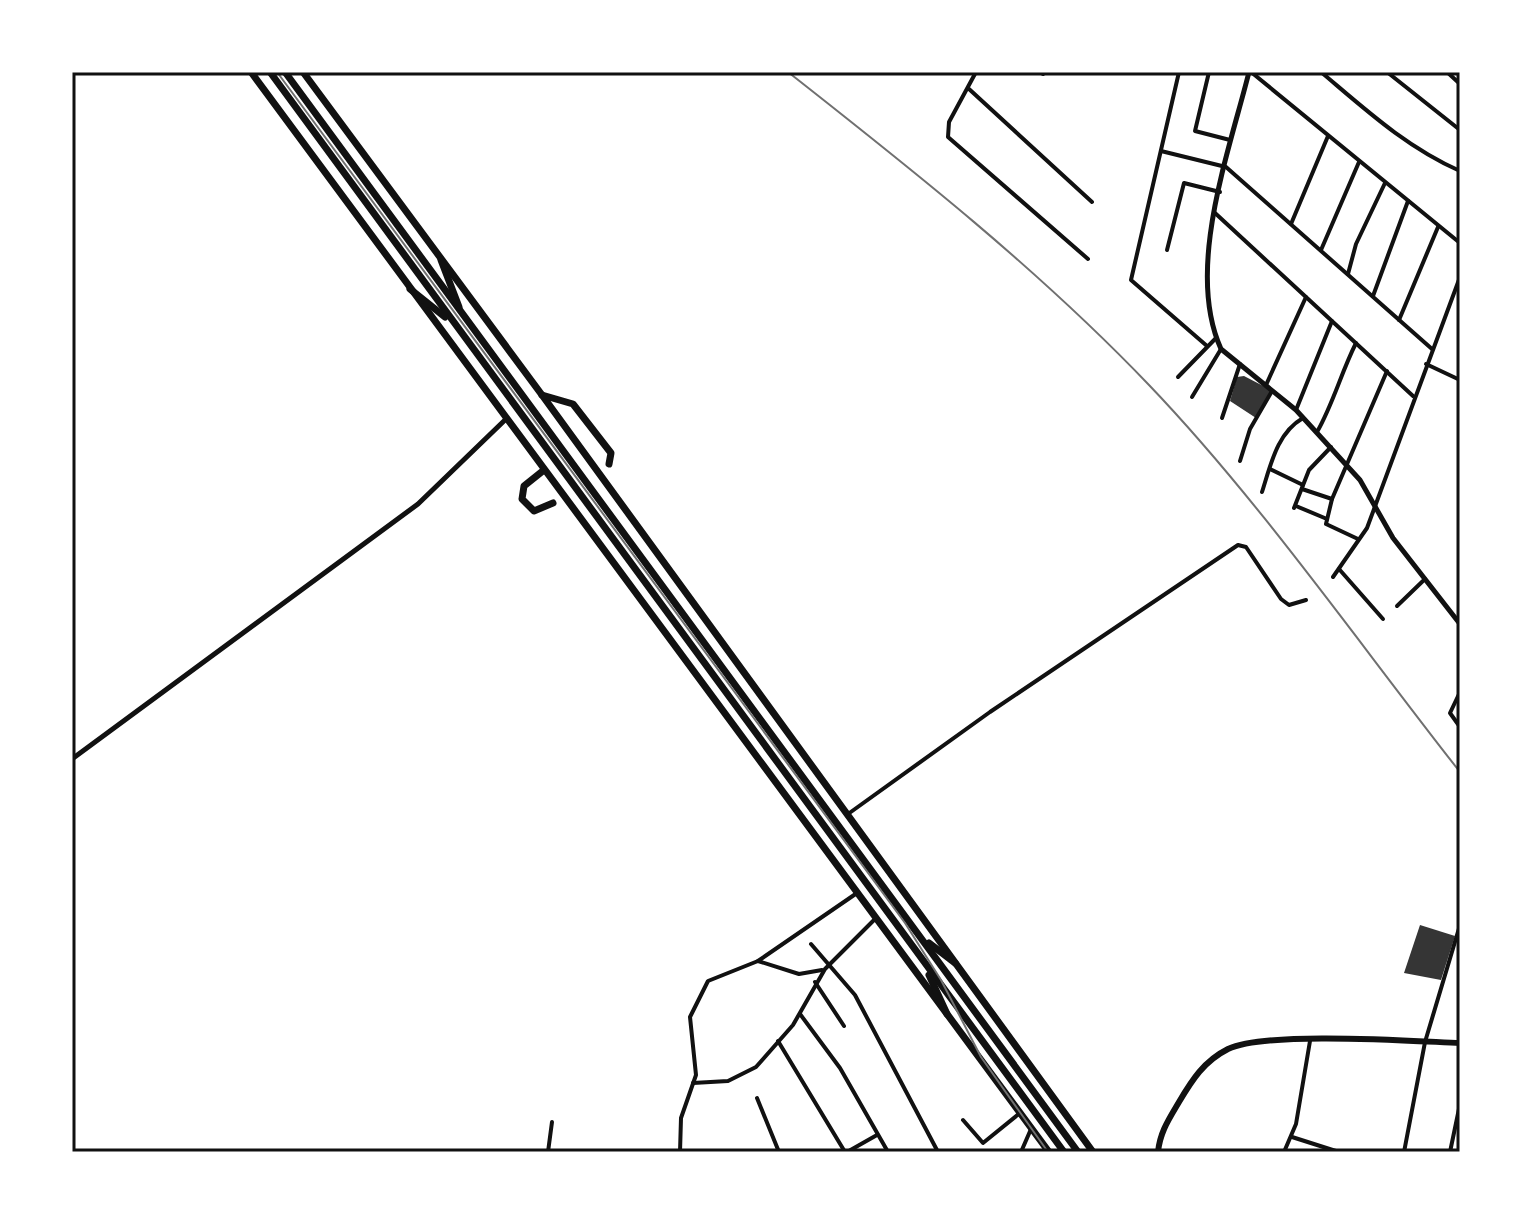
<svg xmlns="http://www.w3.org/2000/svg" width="1532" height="1224" font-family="Arial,sans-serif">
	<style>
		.building { fill: #353535 }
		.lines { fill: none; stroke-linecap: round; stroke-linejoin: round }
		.minor { stroke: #111; stroke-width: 4 }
		.tertiary { stroke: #111; stroke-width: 5 }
		.secondary { stroke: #111; stroke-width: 6 }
		.primary { stroke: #111; stroke-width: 7 }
		.trunk { stroke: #111; stroke-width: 7 }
		.rail { stroke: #707070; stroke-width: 2 }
		.neatline { fill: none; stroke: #111; stroke-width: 3 }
	</style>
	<rect width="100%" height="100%" fill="#fff"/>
	<g class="building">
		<polygon points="1244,376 1271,390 1256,418 1230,401 1237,377"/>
		<polygon points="1420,925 1455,936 1441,980 1404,973"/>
	</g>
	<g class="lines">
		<g class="minor">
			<polyline points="976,72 949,122 948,137 1088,259"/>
			<polyline points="1039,72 1043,74"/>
			<polyline points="1179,72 1131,280 1207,346"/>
			<polyline points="1209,72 1195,131 1230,140"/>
			<polyline points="1251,72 1460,243"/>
			<path d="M1321,72c45,38 85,75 139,99"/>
			<polyline points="1387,72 1460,130"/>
			<polyline points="1447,72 1460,84"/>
			<polyline points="969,89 1092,202"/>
			<polyline points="1161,151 1226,167 1432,349"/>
			<polyline points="1215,213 1413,396"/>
			<polyline points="1291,224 1328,136"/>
			<polyline points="1167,250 1184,183 1220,192"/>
			<polyline points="1321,250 1359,162"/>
			<polyline points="1348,274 1356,244 1385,183"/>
			<polyline points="1373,296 1408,201"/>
			<polyline points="1399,320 1438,227"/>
			<polyline points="1426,364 1460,380"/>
			<polyline points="1178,377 1216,338"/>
			<polyline points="1266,385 1306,297"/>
			<polyline points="1192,397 1221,349"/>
			<polyline points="1296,410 1332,321"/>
			<polyline points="1222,418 1240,364"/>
			<path d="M1317,432c16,-28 24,-59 39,-89"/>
			<polyline points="1240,461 1250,429 1272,391"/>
			<polyline points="1270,469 1303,485"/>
			<polyline points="1302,489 1332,499 1387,371"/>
			<path d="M1262,492c9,-28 15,-59 41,-74"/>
			<polyline points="1332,499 1326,524 1358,539"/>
			<polyline points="1296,506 1327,519"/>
			<polyline points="1294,508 1309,470 1331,447"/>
			<polyline points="1339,569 1383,619"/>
			<polyline points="1333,577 1367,528 1460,277"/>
			<polyline points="1397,606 1425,579"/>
			<polyline points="1460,692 1450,713 1460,727"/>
			<polyline points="848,814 990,712 1238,545 1246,547 1281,599 1289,605 1306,600"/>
			<polyline points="811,944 855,995 938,1152"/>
			<polyline points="758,961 799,974 822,970"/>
			<polyline points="815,982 844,1026"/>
			<polyline points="800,1014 840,1068 888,1152"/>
			<polyline points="778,1041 845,1152"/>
			<polyline points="693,1083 728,1081 756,1067 793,1025 825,969 876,918"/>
			<polyline points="757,1098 779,1152"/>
			<polyline points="963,1120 983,1143 1020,1113"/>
			<polyline points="1292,1137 1339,1152"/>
			<polyline points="548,1152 552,1122"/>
			<polyline points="680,1152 681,1118 696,1075 690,1017 708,981 758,961 857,893"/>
			<polyline points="847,1152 877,1135"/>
			<polyline points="1021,1152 1031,1129"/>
			<polyline points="1284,1152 1296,1124 1310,1041"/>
			<polyline points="1404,1152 1425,1042 1460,925"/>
			<polyline points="1450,1152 1460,1104"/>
		</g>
		<g class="tertiary">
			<path d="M1249,72c-20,80 -64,198 -28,277l75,61 64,70 33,58 67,86"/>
			<polyline points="72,759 418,504 506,419"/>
		</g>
		<path class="secondary" d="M1158,1152c2,-20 11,-33 21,-50 13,-22 25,-41 49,-53 40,-18 182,-8 232,-6"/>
		<g class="primary">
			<polyline points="251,72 1049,1152"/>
			<polyline points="303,72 542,395 1093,1152"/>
			<polyline points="542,395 573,404 611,453 609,464"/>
			<polyline points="544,470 524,486 522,499 534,511 553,503"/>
		</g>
		<g class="trunk">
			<polyline points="270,72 1064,1152"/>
			<polyline points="285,72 1078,1152"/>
			<polyline points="441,260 459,307"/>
			<polyline points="410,289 445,317"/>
			<polyline points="929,943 955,963"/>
			<polyline points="929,975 947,1014"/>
		</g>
		<g class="rail">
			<polyline points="277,72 905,923 941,980 981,1057 1048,1152"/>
			<path d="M788,72c126,99 250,197 361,313 111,116 211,260 311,387"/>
		</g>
	</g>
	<rect width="1532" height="1224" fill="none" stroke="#ffffff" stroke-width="148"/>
	<rect x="74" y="74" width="1384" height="1076" class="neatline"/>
</svg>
